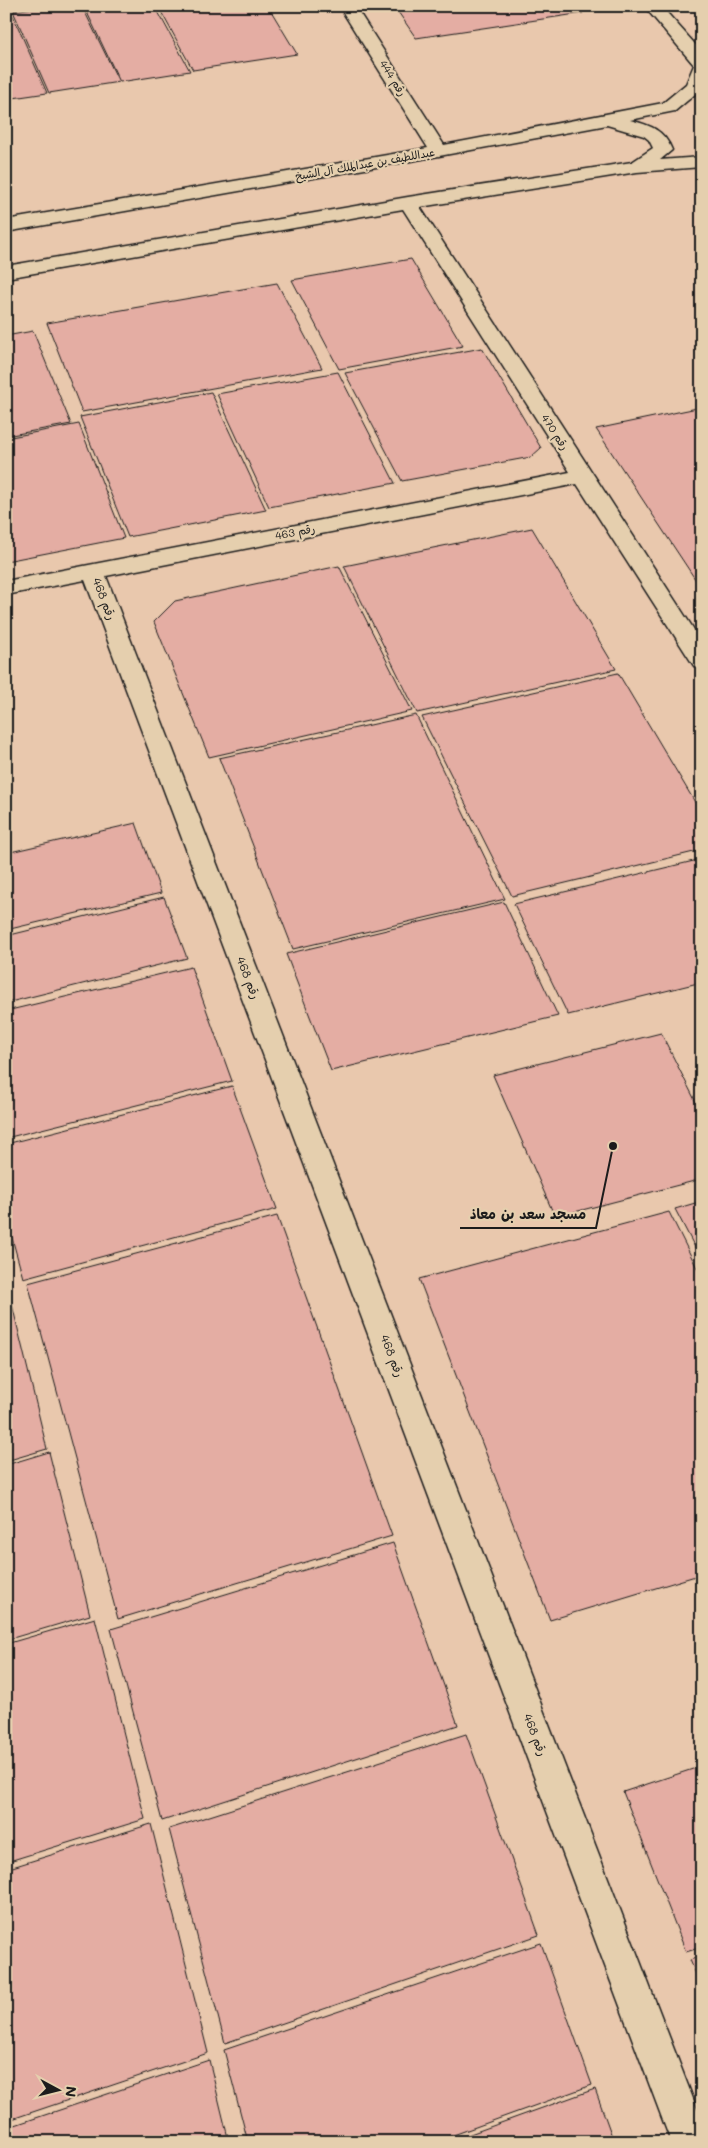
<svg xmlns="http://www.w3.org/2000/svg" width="708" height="2148" font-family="Mali,'Playpen Sans Arabic',sans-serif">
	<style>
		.building { fill: #e4ada3; stroke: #1c1c1c }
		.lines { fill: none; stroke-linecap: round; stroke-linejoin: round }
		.minor-casing { stroke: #1c1c1c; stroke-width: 3 }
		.minor { fill: #e5cfae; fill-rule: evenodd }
		.labels { text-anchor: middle; stroke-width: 4.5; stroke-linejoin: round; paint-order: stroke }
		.far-street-label { font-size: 11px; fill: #1c1c1c; stroke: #e5cfae }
		.street-label { font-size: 12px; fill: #1c1c1c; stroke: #e5cfae }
		.leader { fill: none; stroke: #1c1c1c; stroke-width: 2 }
		.callout-dot { fill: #1c1c1c; stroke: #e5cfae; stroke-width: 2 }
		.callout-label { font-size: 14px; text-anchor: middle; font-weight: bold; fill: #1c1c1c; stroke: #e5cfae; stroke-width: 4.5; stroke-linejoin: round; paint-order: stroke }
	</style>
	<rect width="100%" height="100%" fill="#e9c8ad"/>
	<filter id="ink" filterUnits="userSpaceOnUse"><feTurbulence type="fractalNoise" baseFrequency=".02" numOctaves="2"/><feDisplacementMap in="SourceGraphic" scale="10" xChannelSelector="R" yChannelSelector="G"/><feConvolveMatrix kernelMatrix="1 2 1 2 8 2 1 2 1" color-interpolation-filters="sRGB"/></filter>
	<g filter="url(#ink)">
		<g class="building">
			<polygon points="48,6 82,6 119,82 49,93 13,11"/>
			<polygon points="84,6 155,6 190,71 120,82"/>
			<polygon points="158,6 268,6 297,54 193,70"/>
			<polygon points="394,6 577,6 583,13 416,38"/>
			<polygon points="11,11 47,93 6,99 6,12"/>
			<polygon points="411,259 463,346 339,369 292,280"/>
			<polygon points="277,283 322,368 82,412 47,323"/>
			<polygon points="33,331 71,424 6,436 6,336"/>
			<polygon points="482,348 541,448 531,457 402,481 345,373"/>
			<polygon points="338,372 395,483 269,507 217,394"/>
			<polygon points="211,392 266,510 128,537 80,417"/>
			<polygon points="702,407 702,584 699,585 596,429"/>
			<polygon points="79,424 124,538 6,561 6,438"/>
			<polygon points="532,528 616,669 417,713 344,566"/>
			<polygon points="339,566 412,711 209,757 154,622 175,601"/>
			<polygon points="618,673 702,814 702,850 512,896 422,717"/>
			<polygon points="416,715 505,899 293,949 219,758"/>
			<polygon points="136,823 161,893 6,930 6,853"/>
			<polygon points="702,859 702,982 568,1015 514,904"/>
			<polygon points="164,897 187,958 6,1003 6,936"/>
			<polygon points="504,902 558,1016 331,1071 286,954"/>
			<polygon points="191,967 232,1081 6,1138 6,1011"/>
			<polygon points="661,1033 702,1114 702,1179 555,1217 493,1075"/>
			<polygon points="232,1086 277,1209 23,1278 6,1216 6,1144"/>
			<polygon points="702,1201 702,1261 675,1209"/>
			<polygon points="669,1212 702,1278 702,1574 550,1620 419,1279"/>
			<polygon points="277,1216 392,1536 118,1619 28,1283"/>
			<polygon points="8,1288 47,1449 6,1461 6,1289"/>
			<polygon points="49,1452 90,1615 6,1640 6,1465"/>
			<polygon points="393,1543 458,1725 162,1821 111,1629"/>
			<polygon points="95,1618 145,1819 6,1862 6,1644"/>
			<polygon points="466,1734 539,1935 225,2043 169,1829"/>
			<polygon points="702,1766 702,1947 686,1952 623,1792"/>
			<polygon points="151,1824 208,2053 6,2121 6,1869"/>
			<polygon points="541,1943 592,2085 434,2142 248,2142 224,2050"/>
			<polygon points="702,1956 702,1988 690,1960"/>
			<polygon points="209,2060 229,2142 6,2142 6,2128"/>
			<polygon points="595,2089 614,2142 448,2142"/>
		</g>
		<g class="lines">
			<g class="minor-casing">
				<path id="minor" d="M339,6h16l89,139 219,-42 23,-19 8,-19 -50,-59h17l41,46v35l-2,3 -25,21 -45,9c20,5 34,10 42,30l-12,10 42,-3v10l-65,5 -217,35 282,435v27l-8,-3 -117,-182 -471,92 596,1546v20h-31l-586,-1562 -79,15v-14l564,-109 -167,-263 -397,69v-12l402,-69 224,-35 21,-14 -4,-8 -5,-4 -37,-11 -168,31 -433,76v-12l422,-72z"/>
			</g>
			<use href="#minor" class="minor"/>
		</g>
	</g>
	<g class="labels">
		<g class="far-street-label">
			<text transform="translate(393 78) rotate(58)" y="4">رقم 444</text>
			<text transform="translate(365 164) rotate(-10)" y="4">عبداللطيف بن عبدالملك آل الشيخ</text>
			<text transform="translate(555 432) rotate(57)" y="4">رقم 470</text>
			<text transform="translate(295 532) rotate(-11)" y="4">رقم 463</text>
		</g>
		<g class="street-label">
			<text transform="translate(104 599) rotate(69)" y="4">رقم 468</text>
			<text transform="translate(248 978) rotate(69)" y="4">رقم 468</text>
			<text transform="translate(392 1356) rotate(69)" y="4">رقم 468</text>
			<text transform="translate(535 1735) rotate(69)" y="4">رقم 468</text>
		</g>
	</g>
	<path class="leader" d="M613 1146L596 1228H460"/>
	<circle class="callout-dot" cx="613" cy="1146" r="5"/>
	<g class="callout-label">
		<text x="528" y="1219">مسجد سعد بن معاذ</text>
	</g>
	<rect width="708" height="2148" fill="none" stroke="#e5cfae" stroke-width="25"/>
	<rect x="12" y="12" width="683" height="2123" fill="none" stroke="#1c1c1c" stroke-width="2" filter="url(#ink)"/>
	<g transform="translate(58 2090) rotate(97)" stroke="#e5cfae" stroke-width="4" paint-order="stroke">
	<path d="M0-4L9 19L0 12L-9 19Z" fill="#1c1c1c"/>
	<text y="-8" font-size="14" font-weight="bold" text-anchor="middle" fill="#1c1c1c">N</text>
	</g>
</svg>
